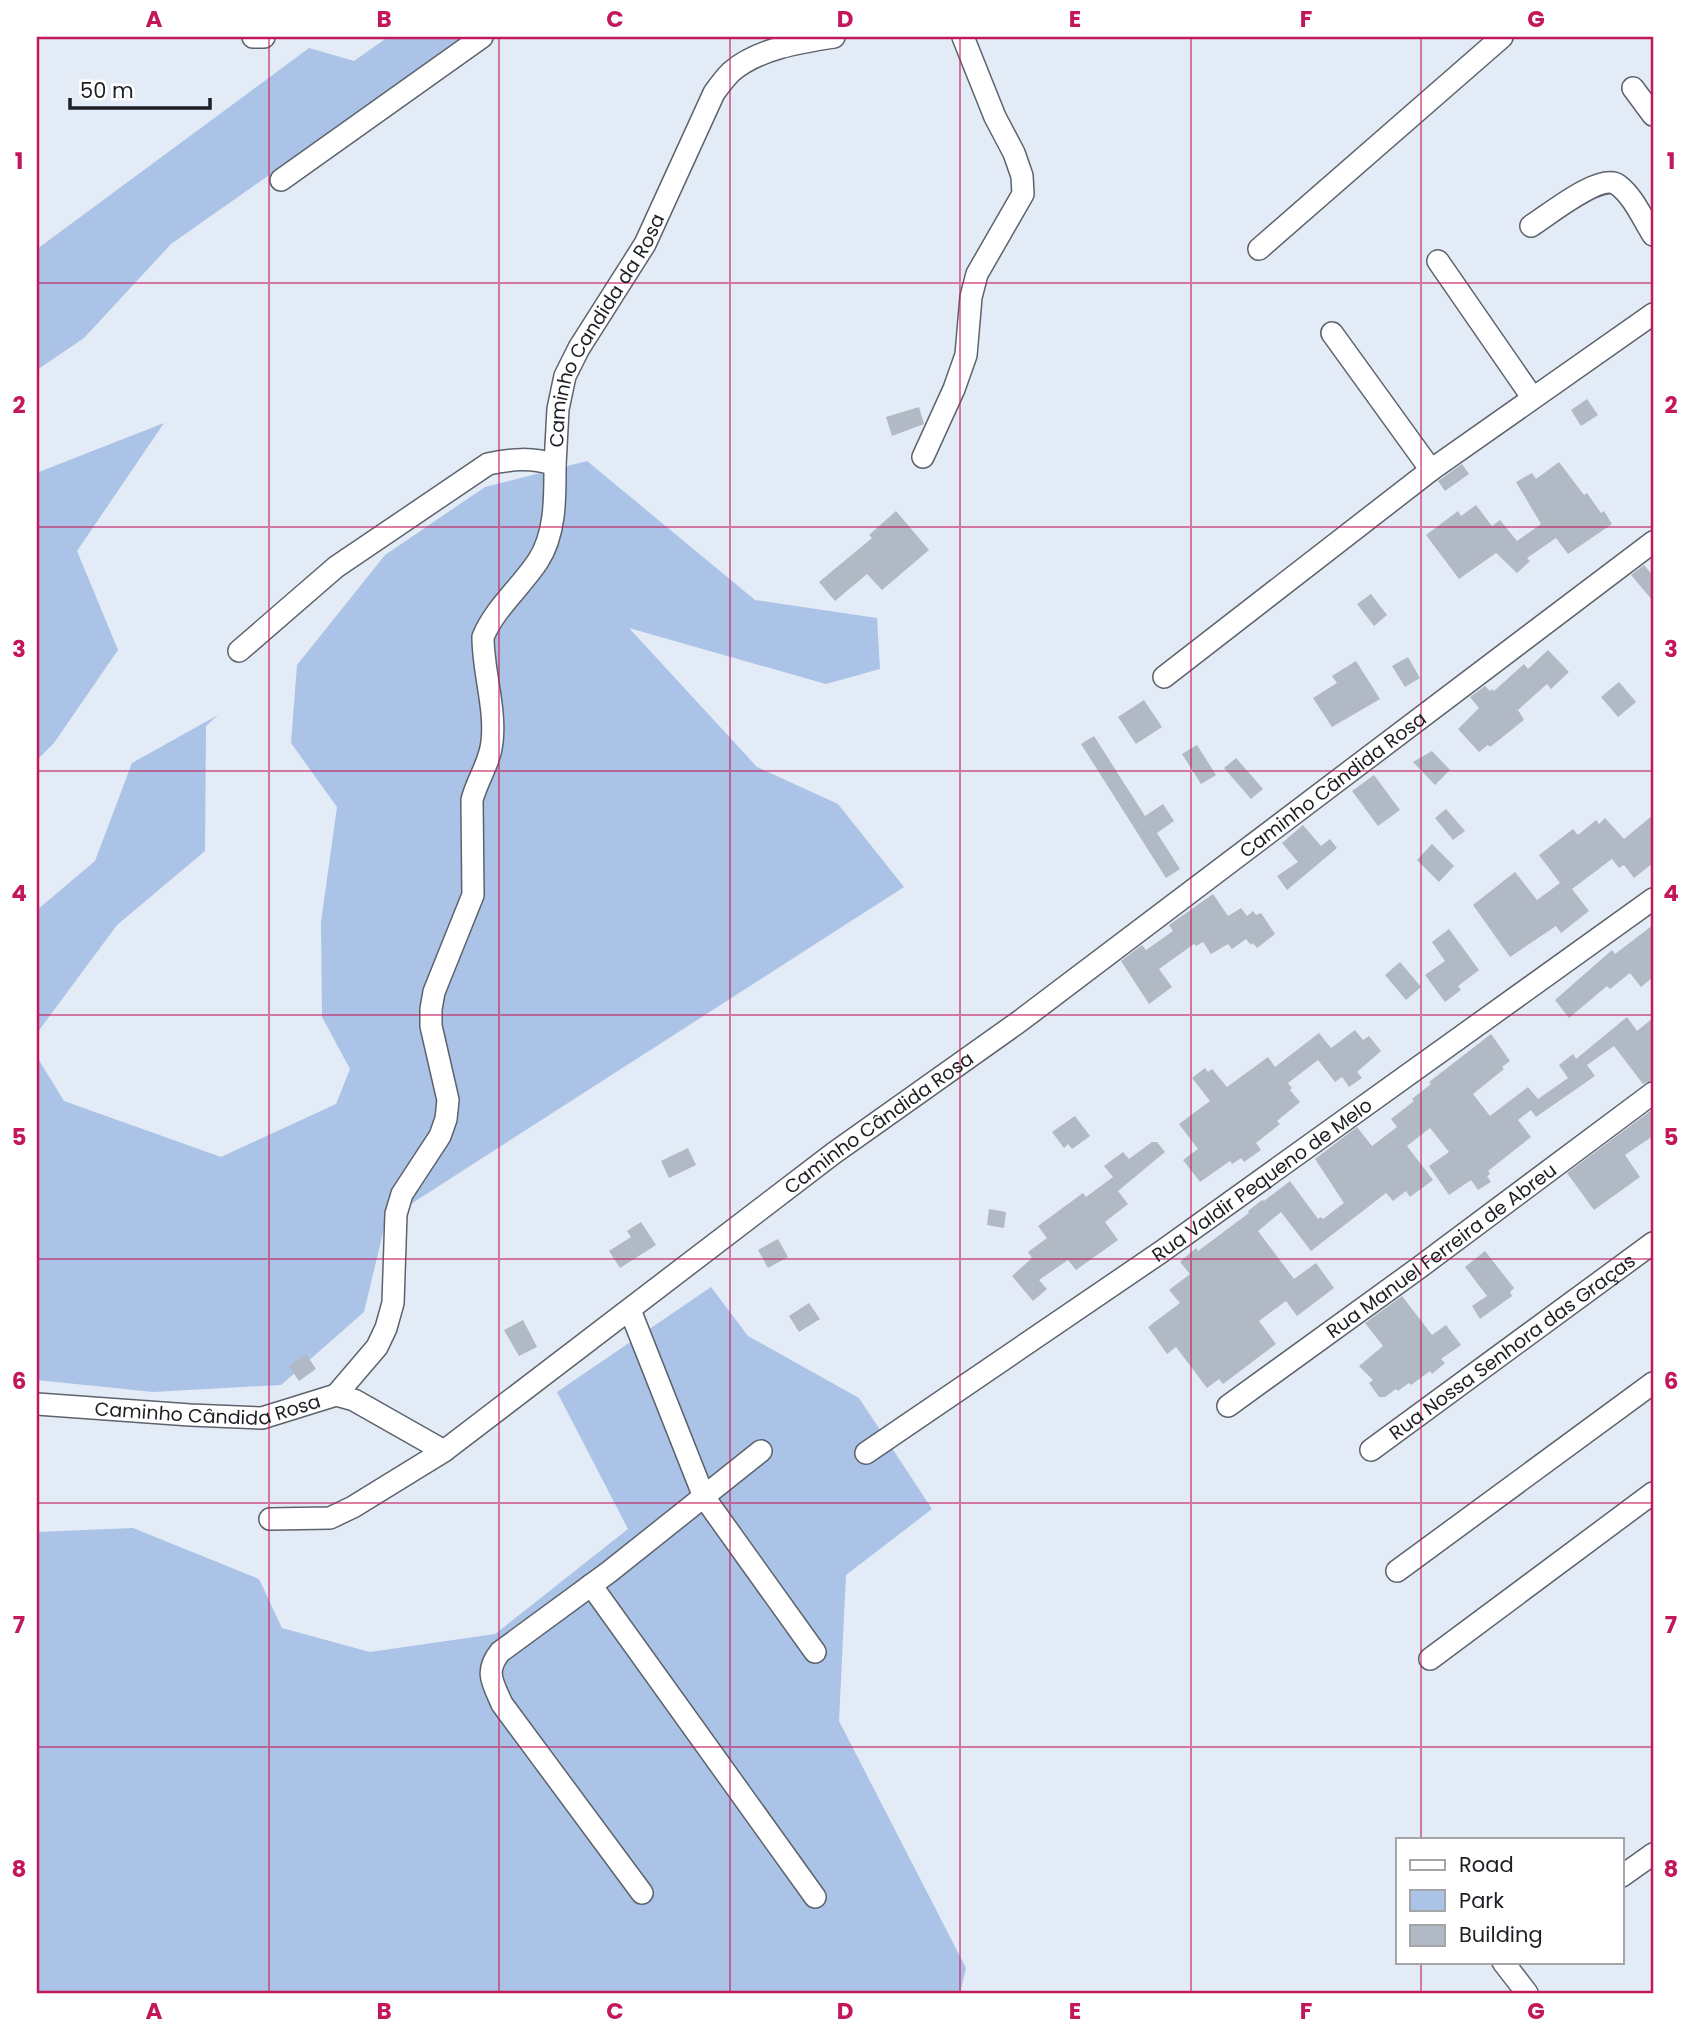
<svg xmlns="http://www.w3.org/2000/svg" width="1690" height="2030" font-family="Poppins,sans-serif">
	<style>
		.green { fill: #abc3e6 }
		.building { fill: #b1b9c4 }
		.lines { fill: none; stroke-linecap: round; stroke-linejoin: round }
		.minor-casing { stroke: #5c636d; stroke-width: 24 }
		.minor { stroke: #fff; stroke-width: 21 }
		.grid { fill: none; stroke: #c2185b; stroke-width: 2; stroke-opacity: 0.55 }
		.labels { text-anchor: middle; stroke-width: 7; stroke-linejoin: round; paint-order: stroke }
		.street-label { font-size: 19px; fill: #1c1f23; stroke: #fff }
		.neatline { fill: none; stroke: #c2185b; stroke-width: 2.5 }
		.grid-label { font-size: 23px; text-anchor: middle; font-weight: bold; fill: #c2185b }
	</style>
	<rect width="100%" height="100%" fill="#e3ebf6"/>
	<g class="green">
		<polygon points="388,37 466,37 171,244 84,338 37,370 37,249 309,48 354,61"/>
		<polygon points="164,423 77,551 118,650 54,743 37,760 37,469 39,472"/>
		<polygon points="587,461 755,600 877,618 880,669 826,684 629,628 757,767 838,804 904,887 386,1220 364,1312 281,1385 153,1392 37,1380 37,1057 64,1101 221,1157 336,1104 350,1069 322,1017 321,922 337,807 291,743 297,665 385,555 485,487"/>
		<polygon points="218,715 206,726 205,851 117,925 37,1033 37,910 95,861 132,763"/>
		<polygon points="711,1287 748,1336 859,1398 932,1509 846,1575 839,1721 966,1968 960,1993 37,1993 37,1532 133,1528 259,1579 282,1628 370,1652 495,1634 628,1529 557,1392"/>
	</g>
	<g class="building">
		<polygon points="1587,399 1598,415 1581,426 1571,410"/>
		<polygon points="919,407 924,424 892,436 886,417"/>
		<polygon points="1559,462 1584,495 1587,493 1601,513 1604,511 1612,524 1568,554 1556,538 1527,558 1530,561 1517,573 1496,553 1459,579 1426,535 1458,511 1461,516 1476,505 1492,526 1500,520 1517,541 1541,524 1516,482 1532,473 1536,479"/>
		<polygon points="1462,464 1469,474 1445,491 1438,481"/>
		<polygon points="896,511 929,550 882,590 867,574 835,601 819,582 872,538 869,535"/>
		<polygon points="1644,565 1653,576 1653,601 1631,575"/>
		<polygon points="1371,594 1387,615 1374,626 1357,604"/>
		<polygon points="1548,650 1569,672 1551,689 1547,684 1518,710 1524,720 1490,747 1488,745 1479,752 1458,729 1479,708 1470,697 1485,686 1490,691 1492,689 1494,691 1524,664 1528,669"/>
		<polygon points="1408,657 1420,678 1405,687 1392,666"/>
		<polygon points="1356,661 1380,699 1332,727 1313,698 1337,683 1332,676"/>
		<polygon points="1619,682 1636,702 1618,717 1601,697"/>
		<polygon points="1144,700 1162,727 1136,744 1118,717"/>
		<polygon points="1094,736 1145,816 1163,804 1174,821 1157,833 1180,869 1166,878 1081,744"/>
		<polygon points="1197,745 1216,775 1201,784 1182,754"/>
		<polygon points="1432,751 1450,770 1435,785 1413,762"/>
		<polygon points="1236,758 1263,789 1251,799 1224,768"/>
		<polygon points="1374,775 1400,810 1378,826 1352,791"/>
		<polygon points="1446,809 1465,831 1453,840 1435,818"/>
		<polygon points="1653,815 1653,863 1634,878 1624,865 1619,868 1612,859 1572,889 1589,911 1561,933 1556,926 1510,957 1473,905 1515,872 1537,900 1560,883 1539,855 1573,829 1578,835 1596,820 1599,824 1605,818 1624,839"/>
		<polygon points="1303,825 1321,846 1330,839 1337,848 1287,890 1277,876 1298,862 1282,843"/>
		<polygon points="1432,844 1454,866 1439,882 1417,860"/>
		<polygon points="1213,894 1228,916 1241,908 1247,916 1253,911 1256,915 1261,913 1275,934 1257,948 1253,943 1251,945 1246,939 1232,949 1228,944 1211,954 1203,942 1196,946 1194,944 1159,969 1172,987 1149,1004 1121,961 1142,945 1146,950 1173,931 1169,925"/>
		<polygon points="1653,925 1653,977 1641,987 1630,973 1610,989 1607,986 1569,1018 1555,1000 1612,950 1615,954"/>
		<polygon points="1449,929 1479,970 1458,986 1461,990 1445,1002 1425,975 1445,961 1432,942"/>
		<polygon points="1400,962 1421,987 1406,1000 1385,975"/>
		<polygon points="1627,1017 1637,1031 1653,1018 1653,1080 1643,1084 1614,1046 1587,1065 1595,1076 1536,1117 1531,1110 1518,1120 1531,1137 1488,1171 1490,1174 1487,1176 1491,1182 1478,1190 1471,1180 1449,1195 1429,1166 1449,1152 1430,1128 1407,1146 1433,1180 1410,1197 1406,1191 1393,1201 1386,1193 1311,1251 1281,1212 1258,1231 1294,1279 1316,1263 1334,1288 1297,1316 1286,1301 1259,1321 1276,1344 1223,1384 1219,1379 1207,1388 1176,1347 1167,1354 1148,1327 1180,1303 1169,1290 1190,1274 1180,1262 1196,1248 1198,1251 1249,1213 1248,1211 1262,1200 1264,1201 1290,1181 1318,1219 1321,1217 1323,1219 1344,1203 1315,1159 1357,1127 1372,1146 1397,1127 1391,1119 1414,1101 1412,1099 1431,1084 1429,1082 1491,1034 1510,1061 1502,1067 1504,1069 1473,1094 1490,1116 1528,1087 1538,1099 1568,1078 1559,1065 1573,1054 1576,1059"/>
		<polygon points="1355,1030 1363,1040 1369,1036 1381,1051 1357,1072 1362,1078 1349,1087 1342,1077 1335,1082 1318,1060 1288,1083 1292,1088 1290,1090 1300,1102 1277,1121 1280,1124 1256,1143 1261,1150 1244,1162 1241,1158 1232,1164 1230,1161 1200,1182 1183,1160 1198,1149 1179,1124 1210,1101 1192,1078 1205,1068 1208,1072 1212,1069 1227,1087 1268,1057 1275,1067 1319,1033 1331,1048"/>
		<polygon points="1653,1109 1653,1136 1625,1155 1640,1177 1594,1210 1567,1173"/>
		<polygon points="1075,1116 1090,1136 1072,1149 1068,1144 1064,1148 1052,1132"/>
		<polygon points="1152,1142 1157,1142 1165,1152 1118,1191 1128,1204 1105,1222 1118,1240 1076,1270 1068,1260 1039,1280 1047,1289 1033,1301 1012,1276 1032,1258 1028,1252 1047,1238 1038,1226 1083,1193 1086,1197 1113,1177 1104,1166 1123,1152 1129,1159"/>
		<polygon points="688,1148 696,1165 669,1178 661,1161"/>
		<polygon points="989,1209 1006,1212 1004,1228 987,1225"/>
		<polygon points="641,1222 656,1245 620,1268 609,1251 631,1237 627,1231"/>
		<polygon points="778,1239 788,1257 768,1268 758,1250"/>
		<polygon points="1485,1251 1514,1288 1510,1292 1512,1296 1480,1319 1472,1306 1487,1296 1465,1267"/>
		<polygon points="1402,1296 1432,1335 1446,1325 1461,1345 1441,1359 1445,1363 1432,1374 1430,1371 1411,1385 1409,1383 1398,1391 1396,1389 1385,1397 1379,1397 1369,1383 1373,1380 1359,1366 1383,1346 1365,1323"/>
		<polygon points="809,1303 820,1319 799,1332 789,1316"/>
		<polygon points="523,1320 537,1347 519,1356 504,1330"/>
		<polygon points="306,1354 316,1369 299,1381 289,1366"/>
	</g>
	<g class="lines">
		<g class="minor-casing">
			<g id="minor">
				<polyline points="253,37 264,37"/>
				<polyline points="1633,88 1653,115"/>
				<polyline points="281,180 482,37"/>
				<path d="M1531,226c16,-10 70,-54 87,-41 15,11 25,34 35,50"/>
				<polyline points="1259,249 1502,37"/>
				<polyline points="1438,261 1532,397"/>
				<polyline points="1332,333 1431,470"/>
				<polyline points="923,457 954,389 966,355 971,297 977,274 1023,194 1022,176 1014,153 995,117 963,37"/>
				<path id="s1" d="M239,651l97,-84 152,-103c23,-5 45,-7 67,1l3,-56 7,-33 14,-28 66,-104 69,-151c5,-7 11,-15 17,-21 26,-23 70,-30 103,-35"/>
				<polyline points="1164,677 1431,470 1653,314"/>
				<polyline points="630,1310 704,1497 815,1652"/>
				<path d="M336,1395l41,-48 9,-19 7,-25 3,-89 6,-20 38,-58 6,-17 2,-19 -17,-74v-17l3,-17 39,-97 -1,-95c5,-20 18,-37 20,-58 4,-34 -9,-70 -9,-105 12,-29 38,-50 55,-76 18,-27 17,-65 17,-96"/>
				<path id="s2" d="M37,1404l153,11 72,3 74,-23 18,5 90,51 390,-298 186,-132 633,-479"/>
				<path id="s3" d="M1228,1406l192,-139 233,-174"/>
				<path id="s4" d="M1371,1450l282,-207"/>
				<path id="s5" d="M866,1453l295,-201 492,-353"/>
				<polyline points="270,1519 330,1518 353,1507 444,1451"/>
				<polyline points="1397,1571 1653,1383"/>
				<polyline points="591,1585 815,1897"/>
				<polyline points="1430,1659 1653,1493"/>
				<polyline points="1622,1876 1653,1854"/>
				<path d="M642,1893l-140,-189c-9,-21 -18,-32 -2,-52l109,-80 152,-121"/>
				<polyline points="1503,1962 1527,1993"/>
			</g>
		</g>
		<use href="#minor" class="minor"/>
	</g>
	<path class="grid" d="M269,37v1956M499,37v1956M730,37v1956M960,37v1956M1191,37v1956M1421,37v1802M37,283h1616M37,527h1616M37,771h1616M37,1015h1616M37,1259h1616M37,1503h1616M37,1747h1616M1421,1962v31"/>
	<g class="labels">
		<g class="street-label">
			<text dy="7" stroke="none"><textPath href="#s1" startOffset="527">Caminho Candida da Rosa</textPath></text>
			<text dy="7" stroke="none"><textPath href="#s2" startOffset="1536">Caminho Cândida Rosa</textPath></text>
			<text dy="7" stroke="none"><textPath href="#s2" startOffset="970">Caminho Cândida Rosa</textPath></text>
			<text dy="7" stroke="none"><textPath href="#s5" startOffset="481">Rua Valdir Pequeno de Melo</textPath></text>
			<text dy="7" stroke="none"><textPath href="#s3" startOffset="264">Rua Manuel Ferreira de Abreu</textPath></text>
			<text dy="7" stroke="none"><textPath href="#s4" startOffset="175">Rua Nossa Senhora das Graças</textPath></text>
			<text dy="7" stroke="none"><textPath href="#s2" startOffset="172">Caminho Cândida Rosa</textPath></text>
		</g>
	</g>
	<rect width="1690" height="2030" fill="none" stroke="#ffffff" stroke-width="77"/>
	<rect x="1396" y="1838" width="228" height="126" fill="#ffffff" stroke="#a4a5a7" stroke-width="2"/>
	<rect x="1410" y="1860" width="35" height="10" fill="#ffffff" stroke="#a4a5a7" stroke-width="2"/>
	<text x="1459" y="1872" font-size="21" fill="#1c1f23">Road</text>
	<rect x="1410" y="1890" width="35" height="21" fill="#abc3e6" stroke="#a4a5a7" stroke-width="2"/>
	<text x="1459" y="1908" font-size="21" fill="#1c1f23">Park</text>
	<rect x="1410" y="1925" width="35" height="21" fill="#b1b9c4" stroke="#a4a5a7" stroke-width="2"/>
	<text x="1459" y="1942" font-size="21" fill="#1c1f23">Building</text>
	<path d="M70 98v10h140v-10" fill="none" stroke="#1c1f23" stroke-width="3.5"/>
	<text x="80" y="98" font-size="21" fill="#1c1f23" stroke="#ffffff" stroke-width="5" paint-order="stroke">50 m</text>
	<rect x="38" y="38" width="1614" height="1954" class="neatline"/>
	<g class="grid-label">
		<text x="154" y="27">A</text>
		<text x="384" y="27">B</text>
		<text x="615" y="27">C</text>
		<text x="845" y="27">D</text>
		<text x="1075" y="27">E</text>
		<text x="1306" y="27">F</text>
		<text x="1536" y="27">G</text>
		<text x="19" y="169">1</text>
		<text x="1671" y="169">1</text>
		<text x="19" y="413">2</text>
		<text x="1671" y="413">2</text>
		<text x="19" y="657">3</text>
		<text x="1671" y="657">3</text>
		<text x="19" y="901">4</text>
		<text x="1671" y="901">4</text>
		<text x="19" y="1145">5</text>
		<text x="1671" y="1145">5</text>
		<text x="19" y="1389">6</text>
		<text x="1671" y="1389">6</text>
		<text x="19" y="1633">7</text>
		<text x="1671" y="1633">7</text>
		<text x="19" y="1877">8</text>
		<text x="1671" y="1877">8</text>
		<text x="154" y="2019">A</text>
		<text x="384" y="2019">B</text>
		<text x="615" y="2019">C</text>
		<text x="845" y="2019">D</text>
		<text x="1075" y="2019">E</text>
		<text x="1306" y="2019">F</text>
		<text x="1536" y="2019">G</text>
	</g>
</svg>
